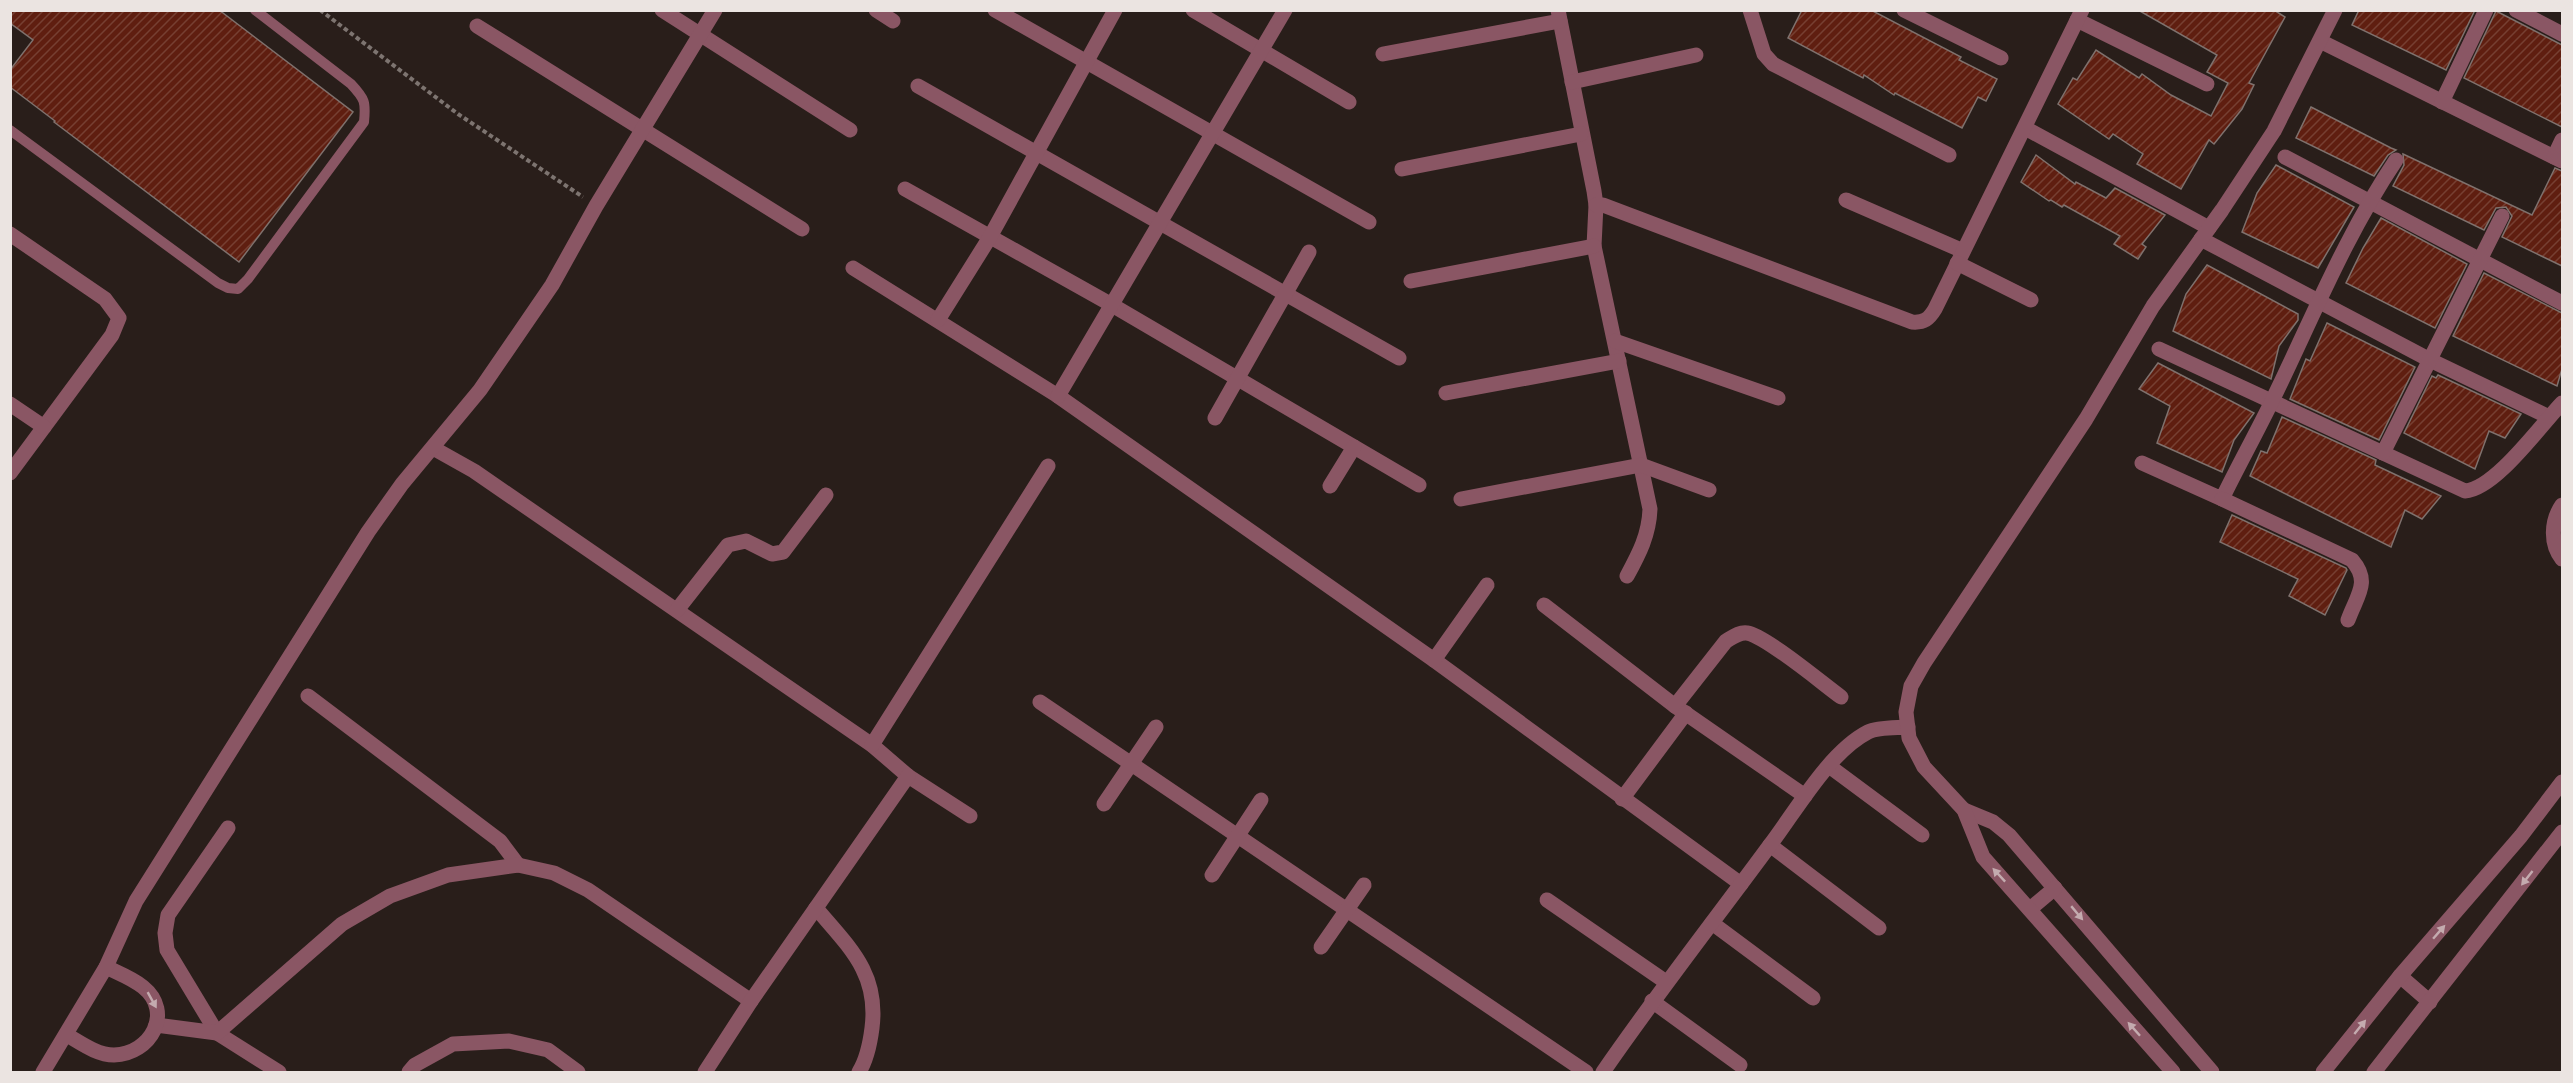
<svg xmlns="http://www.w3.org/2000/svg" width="2573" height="1083" font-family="Raleway,sans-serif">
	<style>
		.building { fill: url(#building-hatch); stroke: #7f716d; stroke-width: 1.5 }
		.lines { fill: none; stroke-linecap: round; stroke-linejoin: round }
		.path { stroke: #7d7470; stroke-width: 4; stroke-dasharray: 4.5 3; stroke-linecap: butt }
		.lane { stroke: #8a5664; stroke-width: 10 }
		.street { stroke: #8a5664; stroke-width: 15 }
		.oneway { fill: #c4abaf }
	</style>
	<defs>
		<pattern id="building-hatch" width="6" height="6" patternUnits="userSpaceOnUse" patternTransform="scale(1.5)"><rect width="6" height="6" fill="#5f1e10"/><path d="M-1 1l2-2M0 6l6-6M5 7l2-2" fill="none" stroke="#763f32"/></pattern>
	</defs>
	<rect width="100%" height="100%" fill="#291e1a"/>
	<g class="building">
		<polygon points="10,10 219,10 353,112 239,262 54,122 55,121 10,87 10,70 33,40 10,23"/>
		<polygon points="1802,10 1871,10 1961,57 1959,60 1997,79 1986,101 1978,97 1962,128 1895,93 1894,95 1864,75 1863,78 1788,38"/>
		<polygon points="2138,10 2274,10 2285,17 2249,83 2254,85 2242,109 2214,144 2209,140 2181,189 2137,164 2143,154 2113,134 2109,139 2058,104 2073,78 2077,80 2096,50 2139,78 2142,74 2171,95 2211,116 2228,83 2207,72 2217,55"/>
		<polygon points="2359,10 2475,10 2446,70 2352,25"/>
		<polygon points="2496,11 2562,45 2562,127 2464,78"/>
		<polygon points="2311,107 2391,148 2396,150 2388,155 2374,176 2296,138"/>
		<polygon points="2403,154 2532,215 2555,168 2562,171 2562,266 2502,237 2512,216 2506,207 2496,208 2484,230 2393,186 2404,165"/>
		<polygon points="2036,155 2075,184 2076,182 2106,198 2115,188 2165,215 2142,244 2146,247 2138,259 2114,244 2120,236 2064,205 2062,207 2051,200 2049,201 2021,182"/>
		<polygon points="2276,165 2354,207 2318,268 2242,232 2257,193"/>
		<polygon points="2381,218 2467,264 2435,328 2346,283 2363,248"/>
		<polygon points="2207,265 2298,314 2298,320 2279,346 2271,379 2173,331 2186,294"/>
		<polygon points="2484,273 2562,313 2562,369 2557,386 2453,336"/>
		<polygon points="2327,323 2415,367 2379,440 2290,399 2306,359 2310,361"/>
		<polygon points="2158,363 2254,413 2234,440 2222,472 2157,443 2170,406 2139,389"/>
		<polygon points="2438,375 2521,414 2505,438 2489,431 2475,469 2404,433 2432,376 2436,378"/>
		<polygon points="2282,417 2376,460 2375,465 2441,496 2422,519 2405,510 2391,547 2250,476 2261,451 2267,453"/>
		<polygon points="2232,515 2346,568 2347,570 2325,615 2289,596 2298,579 2220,542"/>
	</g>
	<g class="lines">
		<polyline class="path" points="320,10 458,114 583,197"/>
		<path class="lane" d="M10,130l208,153 10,5 10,1 10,-10 116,-157c2,-20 1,-23 -13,-38l-96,-74"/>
		<g class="street">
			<polyline points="662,10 850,130"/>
			<polyline points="876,10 893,21"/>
			<polyline points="995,10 1369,222"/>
			<polyline points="1193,10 1349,102"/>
			<path d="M1558,10l36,181 2,14 -2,41 56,263c-1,26 -11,45 -23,67"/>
			<polyline points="1750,10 1764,54 1773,64 1949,155"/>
			<polyline points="1904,10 2001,58"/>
			<polyline points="2516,10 2562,34"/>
			<polyline points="2077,20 2207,84"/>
			<polyline points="477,26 802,229"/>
			<polyline points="2320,41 2562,161"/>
			<polyline points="1383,54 1560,21"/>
			<polyline points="1572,82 1696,55"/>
			<polyline points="918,86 1399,358"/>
			<polyline points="2442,102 2486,10"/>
			<polyline points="2025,128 2209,228"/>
			<polyline points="2285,157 2562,303"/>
			<polyline points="2554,157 2562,140"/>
			<polyline points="1402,169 1581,134"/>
			<polyline points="905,189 1112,305 1419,485"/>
			<polyline points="1846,200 1963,251"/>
			<path d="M1596,205h7l309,117c12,1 17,-3 23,-13l147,-299"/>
			<polyline points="10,234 105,299 119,318 112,335 10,473"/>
			<polyline points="2201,239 2430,360 2549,417"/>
			<polyline points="1957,263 2031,300"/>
			<polyline points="853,268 1058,396 1434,660 1741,884"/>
			<polyline points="1411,281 1594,246"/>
			<polyline points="938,320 990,237 1115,10"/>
			<polyline points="1615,341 1778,398"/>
			<path d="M2159,349l306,142c30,-2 75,-65 97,-88"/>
			<polyline points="1446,393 1619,361"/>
			<polyline points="1058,396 1285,10"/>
			<polyline points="10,404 44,427"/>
			<polyline points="1215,418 1309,252"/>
			<polyline points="433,448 474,471 872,745 908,776 970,816"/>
			<polyline points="2383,453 2502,216"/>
			<path d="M2142,463l80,36c16,-33 34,-65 50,-98 40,-82 73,-165 124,-241"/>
			<polyline points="1330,486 1354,447"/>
			<polyline points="1461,499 1641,465 1709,490"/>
			<path d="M2222,499l130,61c19,22 5,35 -4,60"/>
			<path d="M2562,505c-11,16 -12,39 0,54"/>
			<polyline points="1544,605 1675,706 1805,796"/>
			<polyline points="677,610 728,545 746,541 772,554 783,552 826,495"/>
			<polyline points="1434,660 1487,585"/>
			<polyline points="308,696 500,841 518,865"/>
			<polyline points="1040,702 1586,1072"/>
			<path d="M1675,706l51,-65c7,-4 13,-9 21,-8 19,3 76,51 94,64"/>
			<polyline points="872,745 1048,466"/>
			<polyline points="1829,766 1922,835"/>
			<polyline points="1622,799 1686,713"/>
			<polyline points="1104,804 1156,727"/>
			<polyline points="1964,810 1993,822 2009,835 2212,1072"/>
			<polyline points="228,828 168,915 165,933 167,950 217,1033 279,1072"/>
			<polyline points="1770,845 1879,928"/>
			<polyline points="1212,875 1261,800"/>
			<polyline points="1547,900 1666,982"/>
			<path d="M816,908c33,39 63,65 56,120 -2,16 -5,31 -13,44"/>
			<polyline points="2030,909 2055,888"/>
			<polyline points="1712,923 1813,998"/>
			<polyline points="1321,947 1364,885"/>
			<polyline points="2400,976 2430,1002"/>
			<polyline points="1652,1001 1740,1065"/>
			<polyline points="156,1025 217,1033 342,924 390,896 448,875 518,865 554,873 588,890 751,1001"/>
			<path d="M67,1035c14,8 30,20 47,20 37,-1 60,-43 29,-68 -11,-9 -25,-14 -37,-20"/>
			<polyline points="43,1072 106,967 136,901 368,532 402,484 480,390 552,285 596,206 715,10"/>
			<polyline points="409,1072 415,1065 453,1044 509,1041 548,1050 578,1072"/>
			<polyline points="705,1072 751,1001 908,776"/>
			<path d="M1603,1072c53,-77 111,-151 167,-227 26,-34 59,-93 98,-113 10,-5 28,-4 40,-5"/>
			<polyline points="2173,1072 1983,857 1964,810 1924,767 1909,738 1906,712 1911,686 1924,663 2086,419 2153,306 2222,210 2274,131 2335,10"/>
			<polyline points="2323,1072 2400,976 2521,836 2562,782"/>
			<polyline points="2374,1072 2562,832"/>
		</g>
	</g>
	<defs><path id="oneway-solid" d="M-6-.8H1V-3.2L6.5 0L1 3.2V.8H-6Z" transform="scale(1.5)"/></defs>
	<g class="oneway">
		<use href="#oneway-solid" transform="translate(1999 875) rotate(-133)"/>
		<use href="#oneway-solid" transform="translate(2527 878) rotate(128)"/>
		<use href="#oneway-solid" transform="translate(2077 913) rotate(50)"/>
		<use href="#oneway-solid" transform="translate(2439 932) rotate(-49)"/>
		<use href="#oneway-solid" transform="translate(152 1000) rotate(61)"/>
		<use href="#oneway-solid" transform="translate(2360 1027) rotate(-51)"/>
		<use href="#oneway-solid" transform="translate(2134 1029) rotate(-132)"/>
	</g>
	<rect width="2573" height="1083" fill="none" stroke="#ebe4e1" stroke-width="24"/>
</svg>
